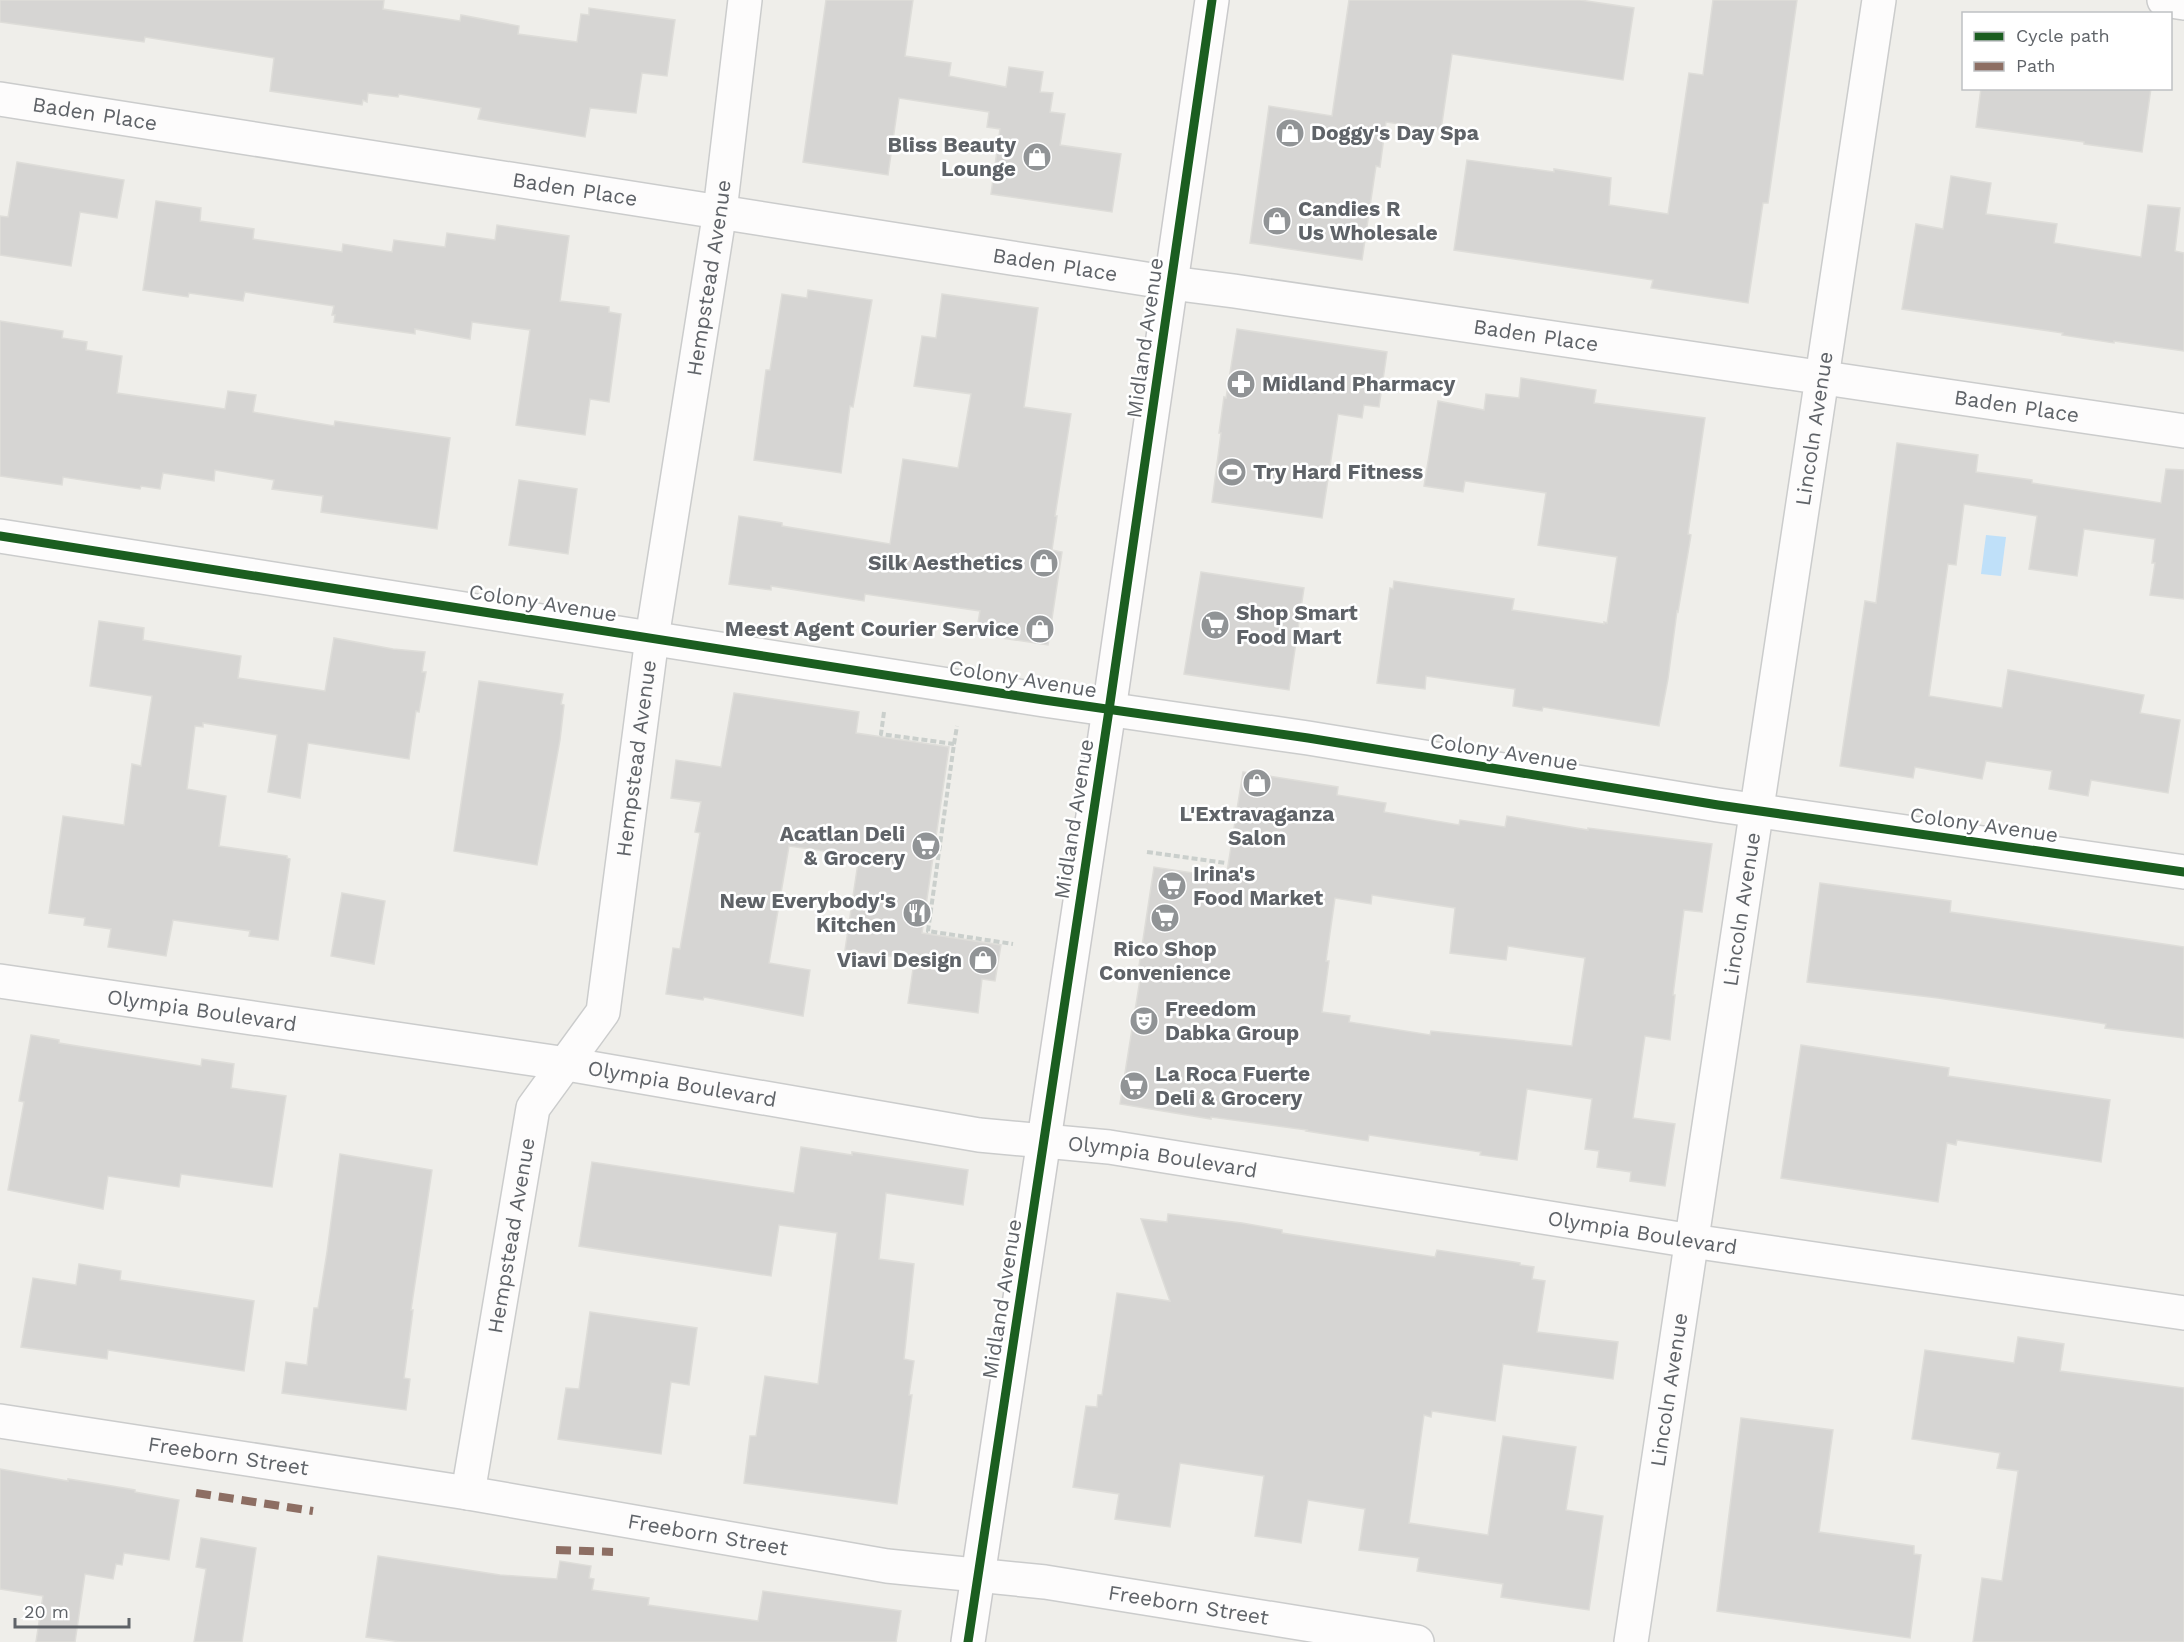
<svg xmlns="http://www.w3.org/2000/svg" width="2184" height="1642" font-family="'Work Sans',sans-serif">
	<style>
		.water { fill: #bfe0f9 }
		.building { fill: #d6d5d3; stroke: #deddd9; stroke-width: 1.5; fill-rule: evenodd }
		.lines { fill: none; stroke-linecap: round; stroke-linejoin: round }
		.street-casing { stroke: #cbcccc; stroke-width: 36 }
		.secondary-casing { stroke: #cacacb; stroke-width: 36 }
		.path { stroke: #cacfcc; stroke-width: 4; stroke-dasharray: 6 3; stroke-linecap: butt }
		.street { stroke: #fdfcfc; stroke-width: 33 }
		.secondary { stroke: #fdfcfc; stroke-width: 33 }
		.quiet { stroke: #8d6e63; stroke-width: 8; stroke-dasharray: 15 8; stroke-linecap: butt }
		.cycleway-casing { stroke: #fff; stroke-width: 13 }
		.cycleway { stroke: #1b5e20; stroke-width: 9 }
		.labels { text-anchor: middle; stroke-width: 5; stroke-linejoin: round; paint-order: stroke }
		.street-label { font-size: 21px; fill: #5f6368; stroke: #fff }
		.poi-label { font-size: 21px; font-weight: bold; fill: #5f6368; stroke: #fff; text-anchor: start }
	</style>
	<rect width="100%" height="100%" fill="#efeeea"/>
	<polygon class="water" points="1986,535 2006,537 2001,576 1981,574"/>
	<g class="building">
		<polygon points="0,0 384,0 383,9 460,21 461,15 519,26 518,34 577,42 581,14 589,15 589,8 675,20 667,76 642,73 636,113 590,108 585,137 478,119 481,108 399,94 398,97 368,93 367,102 363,100 362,105 270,91 274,58 145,37 144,42 0,22"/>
		<polygon points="826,0 913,0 905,56 951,63 949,76 1006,87 1009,67 1043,72 1040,92 1053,93 1050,112 1065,114 1060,145 1121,154 1112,212 991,194 1000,129 987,127 989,112 899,98 888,175 803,162"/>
		<polygon points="1349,0 1580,0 1634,8 1623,80 1452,54 1441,130 1386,122 1380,167 1376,166 1362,260 1250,243 1269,106 1332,116"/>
		<polygon points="1713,0 1797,0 1768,203 1763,203 1748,303 1651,288 1653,280 1454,250 1467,160 1554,172 1554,169 1611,178 1609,205 1668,214 1689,73 1703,75"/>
		<polygon points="1981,88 2151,88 2142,152 2084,144 2084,142 1976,127"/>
		<polygon points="17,162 124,180 117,218 80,212 71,266 0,255 0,216 8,217"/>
		<polygon points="1951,176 1991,183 1986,214 2057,224 2054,243 2141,257 2148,205 2180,208 2175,251 2184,253 2184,351 2114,341 2114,343 2062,335 2063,333 1902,309 1916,224 1943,229"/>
		<polygon points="156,201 201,208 200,221 254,229 253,239 342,252 343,244 392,252 394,240 445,247 447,233 495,240 497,225 569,236 560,301 609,307 609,312 621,314 609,402 590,399 585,435 516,425 530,330 472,322 470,339 415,329 415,334 334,322 335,315 332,315 334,306 245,292 243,301 189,293 188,297 143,290"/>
		<polygon points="808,290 872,300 853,407 850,406 841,473 754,460 766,370 770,370 782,294 807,298"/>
		<polygon points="942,294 1038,308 1024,407 1071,414 1055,516 1057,516 1052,550 1062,552 1048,645 976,634 980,611 865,594 864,601 771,586 771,590 729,584 739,516 782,523 782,526 890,544 903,459 958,468 971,394 914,386 922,336 936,338"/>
		<polygon points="0,321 63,331 62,338 87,342 86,350 122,356 117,393 225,409 228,391 256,395 253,412 334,426 335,421 450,438 437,529 321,512 323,496 272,489 274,480 215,470 214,481 163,473 160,489 141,486 140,489 63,477 62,485 0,476"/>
		<polygon points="1237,329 1387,352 1379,407 1364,405 1362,418 1338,414 1322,518 1212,502 1221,433 1219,433 1224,397 1226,398"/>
		<polygon points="1521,378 1596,390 1594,403 1705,418 1688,534 1691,535 1678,612 1677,611 1668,679 1659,726 1543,707 1542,711 1513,706 1515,689 1426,676 1425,689 1377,683 1390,588 1393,589 1394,581 1514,599 1512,610 1604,624 1604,622 1607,623 1617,557 1538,545 1546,493 1465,481 1463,492 1424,486 1438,401 1484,410 1486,394 1519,398"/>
		<polygon points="1897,443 1978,455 1976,472 2032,480 2032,483 2161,503 2166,469 2184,470 2184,599 2150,595 2155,563 2152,563 2155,539 2084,529 2077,576 2029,569 2037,516 1964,504 1956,565 1948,564 1929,696 2002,708 2008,670 2144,695 2140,713 2180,720 2168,793 2091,780 2088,796 2049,789 2052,771 1986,761 1982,779 1915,767 1913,778 1840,766 1865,601 1876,603"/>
		<polygon points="519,480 577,489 568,554 509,545"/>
		<polygon points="1201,572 1304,588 1289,690 1184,674"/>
		<polygon points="99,621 144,628 143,640 241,656 238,678 325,691 334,638 393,649 425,652 422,672 426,672 419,712 416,711 409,759 308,743 300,798 268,792 277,735 203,723 203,727 195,726 187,789 226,796 219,846 287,856 287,858 290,859 278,940 249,936 250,931 173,920 166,956 108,947 111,929 84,925 85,918 49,913 63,816 124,825 132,764 141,766 152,696 90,686"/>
		<polygon points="479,681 563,694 561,704 564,705 560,740 537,865 454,851"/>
		<polygon points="734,693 859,712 856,733 949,747 922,933 1001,945 995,981 982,979 978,1013 908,1003 913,969 910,968 912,959 845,950 859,856 789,846 769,963 810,970 803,1016 704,997 703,1000 666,994 673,948 680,949 700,833 695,832 701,802 671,798 676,760 721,767"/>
		<path d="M1243,772l95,15 -1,8 49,8 -2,9 75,13 1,-5 45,7 2,-11 81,14v-2l124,16 -10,68 -18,-2 -11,85h2l-5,45 -25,-4 -12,82 42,6 -10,62 -35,-5 1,-9 -34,-5 2,-16 -14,-2 7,-50 -65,-10 -10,71 -37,-5 1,-3 -112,-17 -1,6 -62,-10 1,-1 -96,-13v2l-91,-15 22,-137 -3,-1 15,-99 72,11zM1372,895l83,13 -5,45 56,7 2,-14 77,12 -13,88 -141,-15 -1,4 -81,-13 1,-6 -28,-4 7,-51h-3l9,-63 36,6z"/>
		<polygon points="1820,883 1951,901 1950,912 2184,947 2184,1038 2105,1028 2106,1024 1938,998 1807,982"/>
		<polygon points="342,893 385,901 374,964 331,956"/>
		<polygon points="31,1035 59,1040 59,1043 201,1066 202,1059 234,1064 231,1088 286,1096 272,1187 181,1174 179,1187 108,1176 103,1209 8,1190 24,1102 19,1101"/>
		<polygon points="1801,1045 1949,1068 1948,1076 2110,1100 2101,1162 1957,1140 1956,1145 1947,1143 1938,1202 1781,1178"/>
		<polygon points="801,1147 852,1155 852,1152 968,1170 963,1205 886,1193 879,1259 914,1264 904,1359 914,1361 909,1395 912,1395 897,1504 744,1483 750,1436 756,1436 765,1376 818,1384 837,1233 779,1225 771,1276 579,1246 592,1162 794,1193"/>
		<polygon points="340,1154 432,1170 411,1310 413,1310 404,1378 410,1379 406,1410 282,1393 286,1362 307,1365 314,1308 318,1308 327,1252"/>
		<polygon points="1168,1214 1242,1223 1282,1230 1282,1233 1435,1257 1437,1250 1520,1263 1520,1265 1534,1267 1532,1279 1545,1281 1537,1332 1618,1342 1613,1379 1503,1364 1495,1421 1432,1411 1431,1417 1424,1415 1409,1523 1488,1535 1503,1436 1576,1447 1566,1510 1603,1516 1589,1610 1501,1597 1503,1584 1417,1571 1419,1558 1359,1550 1365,1509 1308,1500 1301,1543 1255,1536 1264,1476 1180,1463 1170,1527 1115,1519 1119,1494 1073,1487 1086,1406 1097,1407 1098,1395 1102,1395 1117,1293 1170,1301 1141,1219 1167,1222"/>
		<polygon points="79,1264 121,1271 120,1280 254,1301 244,1371 108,1350 107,1359 21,1347 33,1278 76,1285"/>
		<polygon points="590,1312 697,1328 689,1385 671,1382 661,1454 558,1439 566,1388 579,1389"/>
		<polygon points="2018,1337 2064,1344 2060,1371 2184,1388 2184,1642 1973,1642 1982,1578 2002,1581 2018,1471 1997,1468 2000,1453 1912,1439 1925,1350 2014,1363"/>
		<polygon points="1741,1418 1833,1430 1819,1532 1914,1546 1914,1554 1921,1555 1910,1638 1717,1611"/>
		<polygon points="0,1469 68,1481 68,1479 112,1486 135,1490 135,1492 179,1500 169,1560 124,1553 122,1565 116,1564 113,1579 85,1574 75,1642 36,1642 43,1596 0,1589"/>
		<polygon points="201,1538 256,1548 242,1642 194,1642 206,1569 196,1567"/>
		<polygon points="378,1556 500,1575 557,1579 560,1561 591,1566 589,1578 594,1579 592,1590 649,1598 648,1605 758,1621 763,1591 901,1611 896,1642 401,1642 366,1637"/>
	</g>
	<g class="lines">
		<g class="street-casing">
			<g id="street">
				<polyline points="2164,0 2184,3"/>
				<path id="s1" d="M0,99l1171,184 63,8 950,140"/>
				<polyline points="0,536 1044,700 1308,738 1718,805 2184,872"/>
				<path id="s2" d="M0,981l567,83 412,71 130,12 583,94 492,72"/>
				<path id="s3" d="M0,1421l468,72 419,73 158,16 372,60"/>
				<path id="s4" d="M468,1493l65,-385 70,-96 49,-374 68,-427 25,-211"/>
				<path id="s5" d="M1631,1642l248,-1642"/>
			</g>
		</g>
		<g class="secondary-casing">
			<polyline id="secondary" points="968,1642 1109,710 1212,0"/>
		</g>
		<g class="path">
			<polyline points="884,712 881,734 954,744 928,931 1013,944"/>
			<polyline points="954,744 957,726"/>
			<polyline points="1147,852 1226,863"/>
		</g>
		<use href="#street" class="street"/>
		<use href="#secondary" class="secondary"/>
		<g class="quiet">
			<polyline points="196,1493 313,1511"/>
			<polyline points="556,1550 613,1552"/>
		</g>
		<g class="cycleway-casing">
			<g id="cycleway">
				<polyline points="0,536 1044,700 1308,738 1718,805 2184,872"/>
				<polyline points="968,1642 1109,710 1212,0"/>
			</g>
		</g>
		<use href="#cycleway" class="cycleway"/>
	</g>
	<defs>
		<g id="shop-disc" transform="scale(1.5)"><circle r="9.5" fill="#919496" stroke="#fff"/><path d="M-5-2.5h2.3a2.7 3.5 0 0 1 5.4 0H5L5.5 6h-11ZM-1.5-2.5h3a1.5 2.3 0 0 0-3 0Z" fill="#fff"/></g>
		<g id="pharmacy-disc" transform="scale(1.5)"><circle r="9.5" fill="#919496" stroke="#fff"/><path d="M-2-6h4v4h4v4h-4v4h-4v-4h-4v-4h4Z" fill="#fff"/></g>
		<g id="stadium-disc" transform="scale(1.5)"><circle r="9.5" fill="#919496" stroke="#fff"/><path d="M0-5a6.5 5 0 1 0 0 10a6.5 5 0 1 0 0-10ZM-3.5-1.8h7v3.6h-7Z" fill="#fff"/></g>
		<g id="supermarket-disc" transform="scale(1.5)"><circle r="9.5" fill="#919496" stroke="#fff"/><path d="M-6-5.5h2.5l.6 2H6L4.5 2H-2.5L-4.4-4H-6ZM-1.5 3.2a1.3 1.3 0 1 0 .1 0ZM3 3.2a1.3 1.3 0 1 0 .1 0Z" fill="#fff"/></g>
		<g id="restaurant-disc" transform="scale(1.5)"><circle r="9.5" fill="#919496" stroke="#fff"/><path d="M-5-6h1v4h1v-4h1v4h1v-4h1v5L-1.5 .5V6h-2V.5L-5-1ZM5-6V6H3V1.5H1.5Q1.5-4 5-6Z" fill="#fff"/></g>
		<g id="theatre-disc" transform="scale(1.5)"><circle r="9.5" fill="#919496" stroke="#fff"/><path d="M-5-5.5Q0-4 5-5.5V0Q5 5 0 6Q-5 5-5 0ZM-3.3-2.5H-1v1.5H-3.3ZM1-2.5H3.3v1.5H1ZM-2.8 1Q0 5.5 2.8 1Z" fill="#fff"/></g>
	</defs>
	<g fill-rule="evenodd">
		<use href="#shop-disc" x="1290" y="133"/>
		<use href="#shop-disc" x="1037" y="157"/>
		<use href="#shop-disc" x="1277" y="221"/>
		<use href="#pharmacy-disc" x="1241" y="384"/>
		<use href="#stadium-disc" x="1232" y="472"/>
		<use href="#shop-disc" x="1044" y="563"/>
		<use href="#supermarket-disc" x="1215" y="625"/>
		<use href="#shop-disc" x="1040" y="629"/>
		<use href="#shop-disc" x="1257" y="783"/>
		<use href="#supermarket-disc" x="926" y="846"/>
		<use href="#supermarket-disc" x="1172" y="886"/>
		<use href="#restaurant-disc" x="917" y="913"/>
		<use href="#supermarket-disc" x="1165" y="918"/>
		<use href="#shop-disc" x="983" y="960"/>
		<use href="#theatre-disc" x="1144" y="1021"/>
		<use href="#supermarket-disc" x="1134" y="1086"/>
	</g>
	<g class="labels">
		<g class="street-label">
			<text dy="7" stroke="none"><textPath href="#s1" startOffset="96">Baden Place</textPath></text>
			<text dy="7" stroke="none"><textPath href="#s1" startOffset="582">Baden Place</textPath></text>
			<text dy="7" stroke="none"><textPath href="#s1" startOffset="1068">Baden Place</textPath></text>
			<text dy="7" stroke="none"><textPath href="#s4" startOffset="1251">Hempstead Avenue</textPath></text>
			<text dy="7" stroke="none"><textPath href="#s1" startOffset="1554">Baden Place</textPath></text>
			<text transform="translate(1145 338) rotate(-82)" y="7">Midland Avenue</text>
			<text dy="7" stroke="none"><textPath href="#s1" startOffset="2040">Baden Place</textPath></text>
			<text dy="7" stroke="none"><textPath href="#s5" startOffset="1227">Lincoln Avenue</textPath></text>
			<text transform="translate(543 603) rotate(9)" y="7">Colony Avenue</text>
			<text transform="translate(1023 679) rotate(9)" y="7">Colony Avenue</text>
			<text transform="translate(1504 752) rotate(9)" y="7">Colony Avenue</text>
			<text dy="7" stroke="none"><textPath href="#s4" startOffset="765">Hempstead Avenue</textPath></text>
			<text transform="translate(1074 819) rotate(-81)" y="7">Midland Avenue</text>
			<text transform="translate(1984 825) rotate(8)" y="7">Colony Avenue</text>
			<text dy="7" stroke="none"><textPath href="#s5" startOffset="741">Lincoln Avenue</textPath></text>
			<text dy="7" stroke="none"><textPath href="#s2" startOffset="204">Olympia Boulevard</textPath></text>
			<text dy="7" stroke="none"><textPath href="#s2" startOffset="690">Olympia Boulevard</textPath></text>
			<text dy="7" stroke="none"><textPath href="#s2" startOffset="1176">Olympia Boulevard</textPath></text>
			<text dy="7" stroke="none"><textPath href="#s2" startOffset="1662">Olympia Boulevard</textPath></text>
			<text dy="7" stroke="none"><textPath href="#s4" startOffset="261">Hempstead Avenue</textPath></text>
			<text transform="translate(1002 1299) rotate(-81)" y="7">Midland Avenue</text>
			<text dy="7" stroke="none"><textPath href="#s5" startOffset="255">Lincoln Avenue</textPath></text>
			<text dy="7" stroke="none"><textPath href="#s3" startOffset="231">Freeborn Street</textPath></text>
			<text dy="7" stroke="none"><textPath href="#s3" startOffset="717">Freeborn Street</textPath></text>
			<text dy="7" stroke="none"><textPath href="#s3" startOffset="1203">Freeborn Street</textPath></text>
		</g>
		<g class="poi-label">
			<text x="1311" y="140">Doggy's Day Spa</text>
			<text x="1016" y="152" text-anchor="end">Bliss Beauty<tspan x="1016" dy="24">Lounge</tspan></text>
			<text x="1298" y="216">Candies R<tspan x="1298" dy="24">Us Wholesale</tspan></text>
			<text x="1262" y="391">Midland Pharmacy</text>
			<text x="1253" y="479">Try Hard Fitness</text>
			<text x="1023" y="570" text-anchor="end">Silk Aesthetics</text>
			<text x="1236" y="620">Shop Smart<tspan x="1236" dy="24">Food Mart</tspan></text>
			<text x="1019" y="636" text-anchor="end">Meest Agent Courier Service</text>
			<text x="1257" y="821" text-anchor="middle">L'Extravaganza<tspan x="1257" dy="24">Salon</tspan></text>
			<text x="905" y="841" text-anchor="end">Acatlan Deli<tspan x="905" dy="24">&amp; Grocery</tspan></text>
			<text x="1193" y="881">Irina's<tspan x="1193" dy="24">Food Market</tspan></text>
			<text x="896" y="908" text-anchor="end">New Everybody's<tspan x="896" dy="24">Kitchen</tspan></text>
			<text x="1165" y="956" text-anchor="middle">Rico Shop<tspan x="1165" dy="24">Convenience</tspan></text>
			<text x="962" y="967" text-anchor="end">Viavi Design</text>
			<text x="1165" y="1016">Freedom<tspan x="1165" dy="24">Dabka Group</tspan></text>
			<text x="1155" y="1081">La Roca Fuerte<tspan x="1155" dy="24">Deli &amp; Grocery</tspan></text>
		</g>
	</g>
	<rect x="1962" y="12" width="210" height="78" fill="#ffffff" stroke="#bfc1c3" stroke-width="1.5"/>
	<rect x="1974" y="32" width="30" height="9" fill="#1b5e20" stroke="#bfc1c3" stroke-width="1.5"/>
	<text x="2016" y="42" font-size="18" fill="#5f6368">Cycle path</text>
	<rect x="1974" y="62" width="30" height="9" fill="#8d6e63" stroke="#bfc1c3" stroke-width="1.5"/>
	<text x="2016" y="72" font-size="18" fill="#5f6368">Path</text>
	<path d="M15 1618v9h114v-9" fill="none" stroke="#5f6368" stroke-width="3"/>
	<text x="24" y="1618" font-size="18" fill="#5f6368" stroke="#ffffff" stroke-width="4.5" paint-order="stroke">20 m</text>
</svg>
